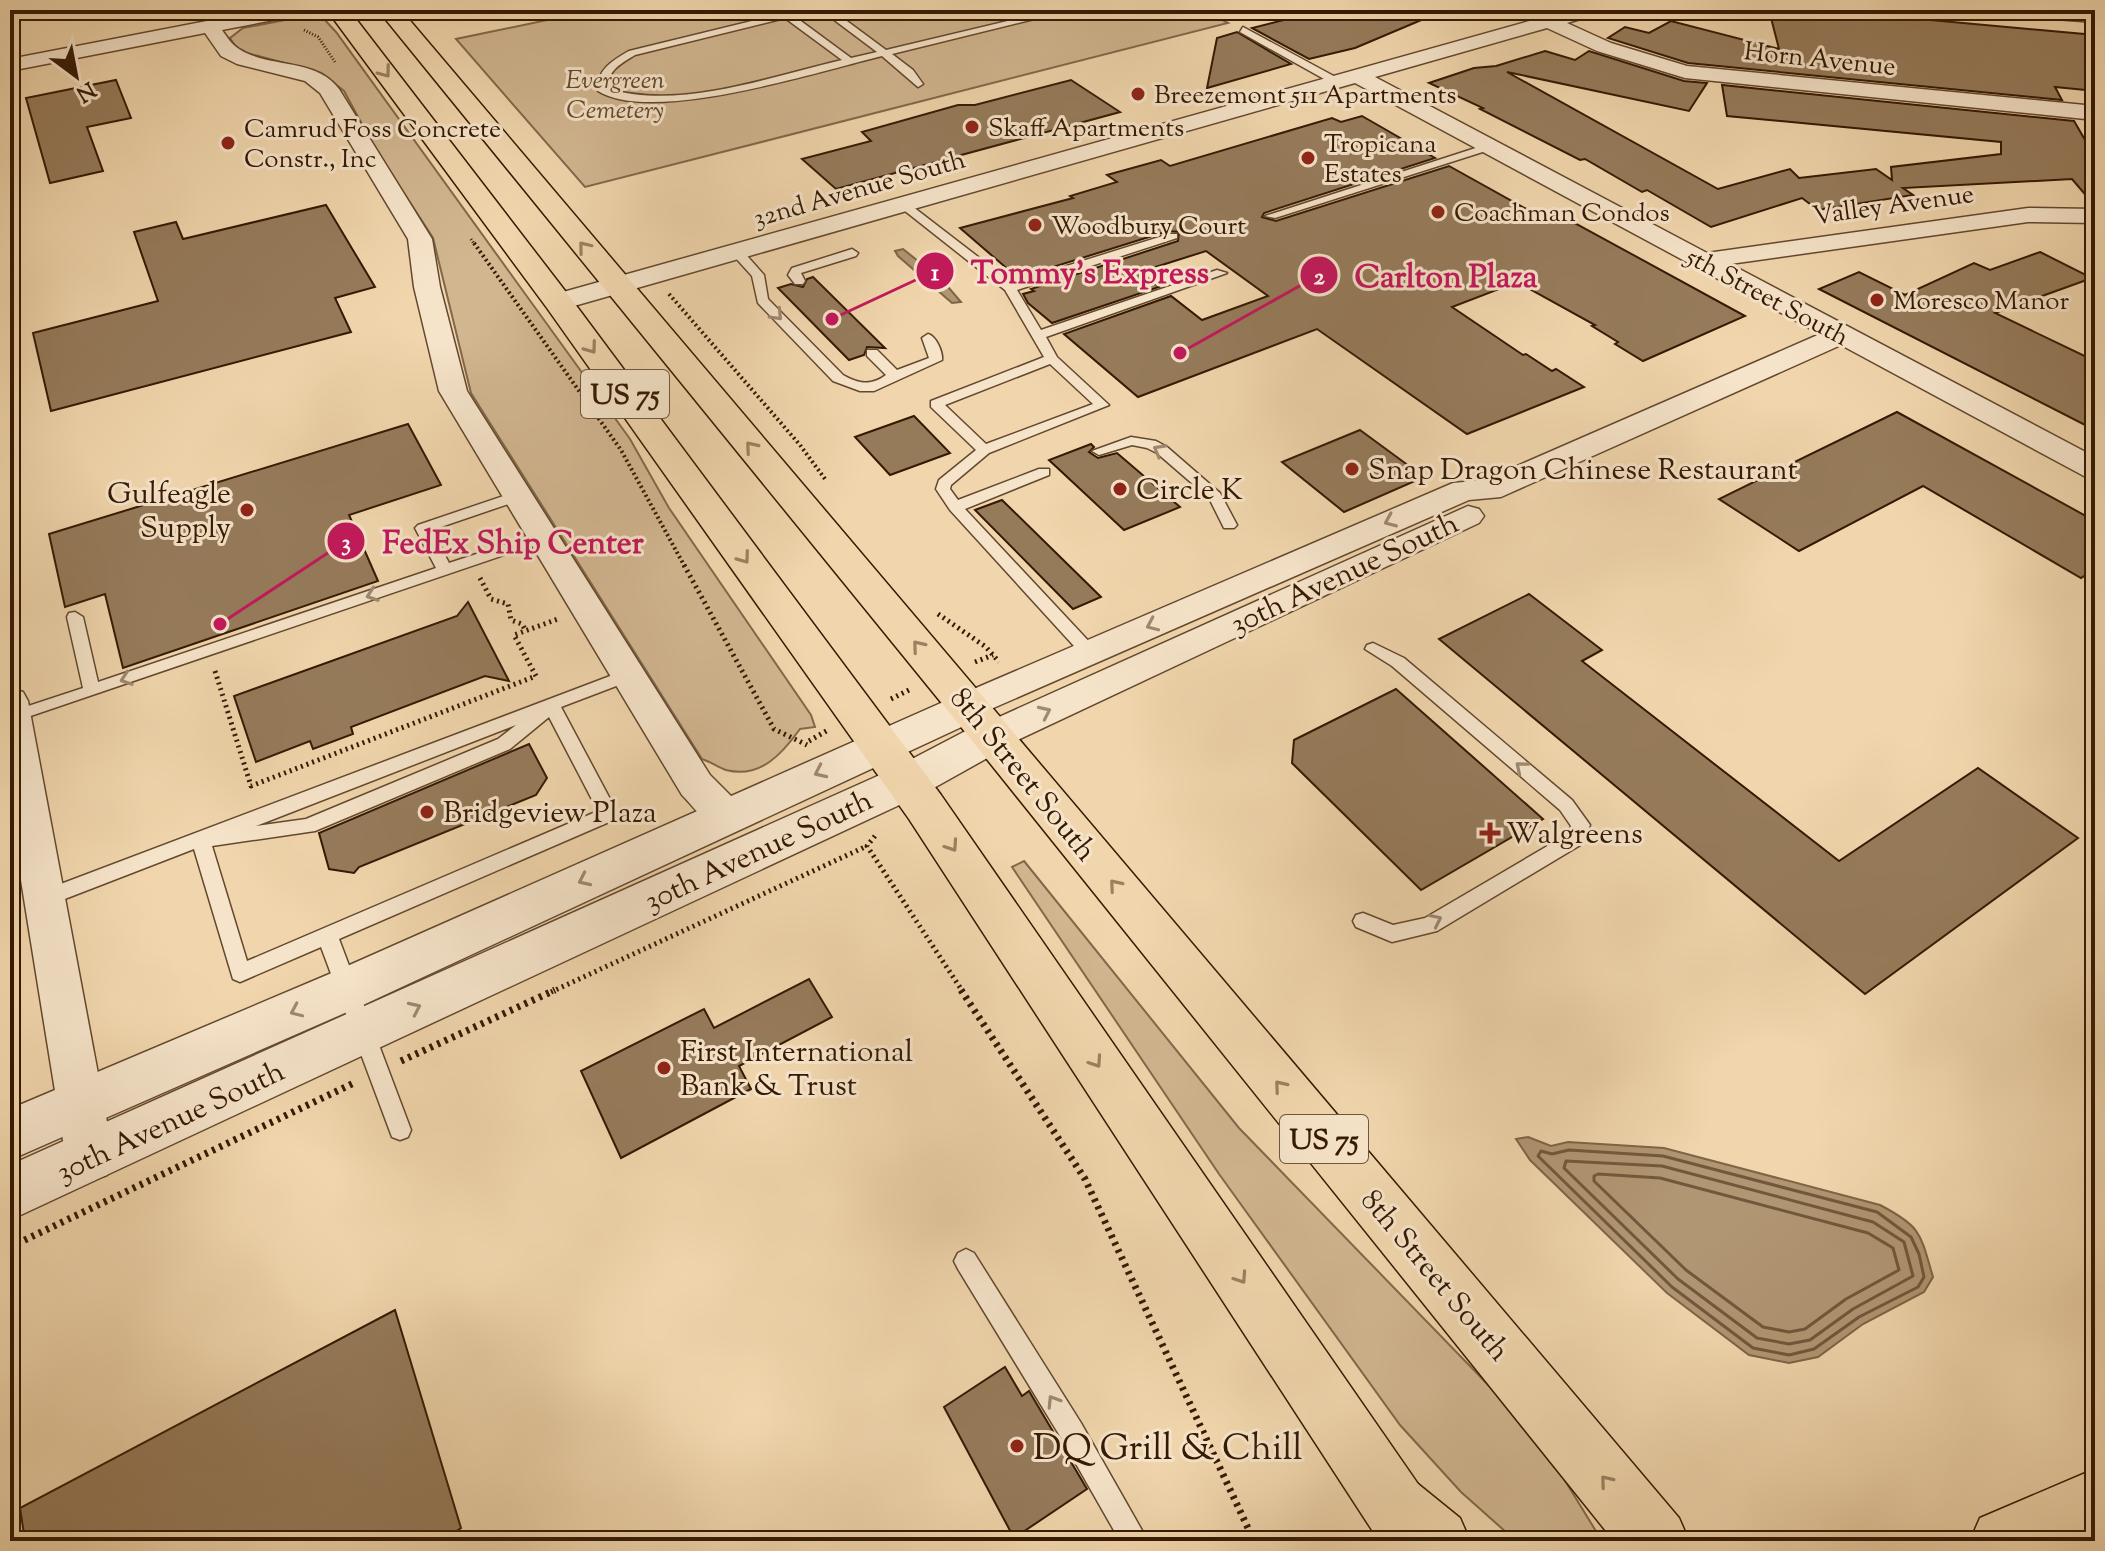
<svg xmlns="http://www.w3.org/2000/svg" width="2105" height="1551" font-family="'Sorts Mill Goudy',serif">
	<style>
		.green { fill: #d1b690; stroke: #82684a; stroke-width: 2 }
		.water { fill: #b19673; stroke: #7f6446; stroke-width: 2 }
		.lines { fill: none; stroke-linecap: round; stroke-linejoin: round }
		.shore { stroke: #72583b; stroke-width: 3 }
		.building { fill: #967b5b; stroke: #341903; stroke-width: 2 }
		.service-casing { stroke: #63482e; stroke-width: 3 }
		.minor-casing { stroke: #63482e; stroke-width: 3 }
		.tertiary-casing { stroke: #63482e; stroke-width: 3 }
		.primary-casing { stroke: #341903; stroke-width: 3 }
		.motorway-casing { stroke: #341903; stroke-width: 3 }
		.path-far3 { stroke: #341903; stroke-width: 3; stroke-dasharray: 1 2; stroke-linecap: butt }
		.path-far2 { stroke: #341903; stroke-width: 4; stroke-dasharray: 2 3; stroke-linecap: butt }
		.path-far1 { stroke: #341903; stroke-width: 5; stroke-dasharray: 2 4; stroke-linecap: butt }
		.path { stroke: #341903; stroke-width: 7; stroke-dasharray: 3 5; stroke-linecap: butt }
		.service { fill: #f6e4ca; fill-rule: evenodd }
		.minor { fill: #f6e4ca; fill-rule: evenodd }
		.tertiary { fill: #f6e4ca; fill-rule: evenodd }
		.primary { fill: #f1d6ad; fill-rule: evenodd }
		.motorway { fill: #f1d6ad; fill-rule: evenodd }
		.oneway { stroke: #9c8160 }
		.oneway2 { stroke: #9f8970 }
		.poi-dot { fill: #8f2418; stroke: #f6e4ca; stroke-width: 3 }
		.labels { text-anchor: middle; stroke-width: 6; stroke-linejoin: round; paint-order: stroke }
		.far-street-label { font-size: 26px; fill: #341903; stroke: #f6e4ca }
		.far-park-label { font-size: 26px; font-style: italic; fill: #63482d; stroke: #f6e4ca }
		.far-poi-label { font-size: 26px; fill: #341903; stroke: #f6e4ca; text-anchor: start }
		.shield { fill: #f6e4ca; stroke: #6e563f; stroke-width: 2 }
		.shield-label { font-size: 28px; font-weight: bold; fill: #341903 }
		.poi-label { font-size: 30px; fill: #341903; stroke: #f6e4ca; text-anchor: start }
		.street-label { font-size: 30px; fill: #341903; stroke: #f6e4ca }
		.near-poi-label { font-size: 36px; fill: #341903; stroke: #f6e4ca; text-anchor: start }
		.leader { fill: none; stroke: #c2185b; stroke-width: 3 }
		.callout-dot { fill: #c2185b; stroke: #f6e4ca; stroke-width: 3 }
		.mark-label { font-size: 24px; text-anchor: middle; font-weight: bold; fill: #fff }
		.callout-label { font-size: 32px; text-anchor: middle; font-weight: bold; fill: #c2185b; stroke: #f6e4ca; stroke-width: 6; stroke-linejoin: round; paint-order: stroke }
	</style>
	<rect width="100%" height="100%" fill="#f1d6ad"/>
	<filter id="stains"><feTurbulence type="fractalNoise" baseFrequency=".0025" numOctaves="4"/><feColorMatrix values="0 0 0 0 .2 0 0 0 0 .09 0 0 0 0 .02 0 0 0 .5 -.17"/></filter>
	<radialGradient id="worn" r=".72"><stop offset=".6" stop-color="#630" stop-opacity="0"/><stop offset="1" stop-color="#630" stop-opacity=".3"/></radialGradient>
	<g class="green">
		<polygon points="595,10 1204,10 1228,23 585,187 456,39"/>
		<path d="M306,16l17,2 13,14 294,407 39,69 142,207 4,12 -15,2c-18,25 -40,50 -74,41 -8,-3 -15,-8 -24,-11l-231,-366 -38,-155 -57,-88 -32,-59 -23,-18 -74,-20 -11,-5 -6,-10 13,-10z"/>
		<polygon points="1024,861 1239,1128 1498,1395 1564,1479 1602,1541 1516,1541 1461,1492 1400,1425 1219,1174 1012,867"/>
	</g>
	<g class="water">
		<polygon points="903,249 943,281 961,302 952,303 898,256 895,251"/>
		<path d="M1528,1137l23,9 17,-4 96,6 216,57c42,22 40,28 53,72l-9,15 -61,32 -45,33 -29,6 -40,-8 -82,-62 -137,-133 -14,-21z"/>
	</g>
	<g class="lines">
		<g class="shore">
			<polygon points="1569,1150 1663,1156 1877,1212 1911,1237 1919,1254 1924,1277 1918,1287 1859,1317 1814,1349 1789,1355 1753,1348 1672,1287 1538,1156 1541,1151 1552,1154"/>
			<polygon points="1566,1161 1662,1166 1873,1222 1904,1242 1913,1276 1853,1309 1810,1340 1789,1344 1757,1338 1678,1279 1564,1168"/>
			<polygon points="1598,1174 1660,1178 1868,1233 1893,1248 1899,1270 1846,1299 1805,1329 1789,1332 1763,1327 1686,1270 1594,1181 1594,1176"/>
		</g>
	</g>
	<g class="building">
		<polygon points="1323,10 1445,10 1355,48 1309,59 1252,28"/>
		<polygon points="1769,10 1821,10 2095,35 2095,91 2055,87 2062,100 1688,63 1608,38 1625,27 1649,33 1671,21 1779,49"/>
		<polygon points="1237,32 1291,64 1207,88 1217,38"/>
		<polygon points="1545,51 1575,60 1589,51 1684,81 1707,83 1689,111 1507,72 1718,189 1790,169 1799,178 1876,169 1892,180 1891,167 2001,154 2001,142 1727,116 1722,85 2074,121 2095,157 2095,206 2072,179 1903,188 1913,195 1818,210 1802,198 1711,227 1647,190 1642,192 1585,159 1580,160 1480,109 1483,108 1429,83 1474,68 1496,66"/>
		<polygon points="116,80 131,118 87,127 103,171 50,183 26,98"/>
		<polygon points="1071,80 1120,112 836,189 802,159 871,141 862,132 958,105 975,105"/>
		<polygon points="1362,116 1435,158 1264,213 1262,217 1276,221 1449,166 1548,221 1562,216 1745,316 1643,361 1615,344 1618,342 1592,326 1595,325 1517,282 1452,307 1523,355 1526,354 1552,371 1556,369 1584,387 1467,434 1317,329 1138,397 1064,334 1171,296 1202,320 1268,296 1206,251 1140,272 1159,287 1052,323 1028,303 1023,294 1034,291 1031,289 1178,241 1179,232 1168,231 1018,278 960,228 1073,198 1070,196 1117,182 1107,175 1161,160 1170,166 1332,118 1341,122"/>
		<polygon points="326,205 375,287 335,298 351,332 51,411 33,333 158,301 134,232 176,222 183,239"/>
		<polygon points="2040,252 2092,278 1995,313 2095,361 2095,430 1819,289 1859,272 1905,295 1974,263 1990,270"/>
		<polygon points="813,277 885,348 867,347 864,355 849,360 778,288 791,284 803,287 807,279"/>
		<polygon points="1897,412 2095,521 2095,569 2081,578 1923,486 1799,551 1719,499"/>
		<polygon points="914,416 950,453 890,475 855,437"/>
		<polygon points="408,424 441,485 349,515 378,581 123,668 105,594 65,607 49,534"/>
		<polygon points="1360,430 1424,477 1344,512 1282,462"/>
		<polygon points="1091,444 1094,447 1089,452 1098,458 1117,453 1180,507 1124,530 1049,460"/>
		<polygon points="1002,500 1101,597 1073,609 975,510"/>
		<polygon points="1529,594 1602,650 1582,661 1839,861 1978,768 2078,838 1865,994 1439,639"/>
		<polygon points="468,602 509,681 485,676 351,727 353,734 313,749 310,741 256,762 234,696 457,616"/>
		<polygon points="1396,689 1543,819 1421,890 1292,763 1294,740"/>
		<polygon points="529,744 547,778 536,795 359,867 354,873 329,869 319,833"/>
		<polygon points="809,979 832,1017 739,1066 751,1089 621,1158 581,1071 704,1009 714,1028"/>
		<polygon points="395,1310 461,1528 441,1541 25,1541 20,1508"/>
		<polygon points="1005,1367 1022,1396 1029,1391 1087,1489 1014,1538 944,1407"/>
	</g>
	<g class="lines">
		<g class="service-casing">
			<g id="service">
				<polygon points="459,10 491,10 468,17"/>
				<path d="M780,10h35l-21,6 57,42 26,-6 -56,-42h11l54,40 168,-40h17l-179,44 21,16 10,14 -5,3 -36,-31c-62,15 -230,69 -284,35 -2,-21 15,-31 31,-40l151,-37zM785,18l57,42c-74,17 -159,50 -234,29 -2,-18 14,-26 27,-34z"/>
				<polygon points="1243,27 1341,80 1342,82 1333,84 1240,32"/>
				<polygon points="1488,144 1492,145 1492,149 1275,218 1265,216"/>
				<path d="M900,203h8l104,80 157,-49h8v4l-160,52 24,40 176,-60 10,3 -181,64 11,20 52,48 -120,48 -38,32 -1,4 8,11 81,-31h10v6l-84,34 131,140 2,4 -2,4h-12l-134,-147 -14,-21 3,-9 37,-30 -45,-43v-6l113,-44 -39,-67 -105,-83zM1050,364l43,40 -107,40 -41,-39z"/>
				<path d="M733,249h8l23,26 4,24 75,76c16,9 28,11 43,0l-19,-19v-6h10l20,20 32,-12 -7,-20 6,-4c8,2 15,18 14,26l-68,31h-14l-27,-10 -75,-78 -6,-27 -19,-21z"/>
				<polygon points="852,249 858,253 856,256 801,273 805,281 803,284 795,284 788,275 792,268"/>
				<polygon points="1131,437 1156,441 1167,447 1220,493 1237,525 1234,528 1224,528 1209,498 1157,453 1147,448 1132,445 1099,455 1092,451"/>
				<polygon points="518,491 523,493 523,499 432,530 449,563 543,532 551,537 548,540 10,723 10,712 83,688 67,617 69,613 75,612 83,617 98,682 436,568 415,528 418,525"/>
				<polygon points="1373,643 1404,658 1572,800 1590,825 1582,844 1437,931 1392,942 1356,927 1353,921 1356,915 1363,913 1393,925 1425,918 1568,834 1571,826 1560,810 1392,666 1365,649 1367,645"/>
				<path d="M626,670l6,2 2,4 -2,4 -71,27 57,107 -2,5 -277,120 72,191 -3,7 -8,3 -8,-3 -71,-190 -74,32 -7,3 -7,-3 -39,-130 -150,58 -7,-2 -3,-6 3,-6zM549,717l49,94 -351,150 -35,-115 103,-15 195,-82zM516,725l-18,14 -192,80 -50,7z"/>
				<polygon points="966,1249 974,1253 1081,1423 1148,1541 1120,1541 1063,1441 958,1269 954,1261 958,1253"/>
			</g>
		</g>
		<g class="minor-casing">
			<g id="minor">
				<path d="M264,10h40l-10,6 -72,14c5,7 10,15 17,19 31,20 76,8 100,40l93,150 8,48 27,104 243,384 29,29 5,11 -5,11c-29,9 -38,-12 -57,-31l-243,-404 -25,-104 -6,-48 -88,-146 -15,-12 -68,-17 -16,-8 -16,-23 -195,38v-12z"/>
				<polygon points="1569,10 1600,10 1597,14 1567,23 1611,43 1687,66 2095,106 2095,120 1685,78 1597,51 1547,28 1375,77 1707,253 2028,208 2095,209 2095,223 2028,222 1730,264 2095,457 2095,478 2084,476 1841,345 1501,497 1469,500 968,719 955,715 950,706 955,697 1453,483 1485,480 1820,334 1355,83 567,308 549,308 545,302 549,296"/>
				<polygon points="2006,10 2095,10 2095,22 2016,16"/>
				<polygon points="1468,506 1479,509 1484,516 1479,523 1005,746 992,750 979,746 973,736 979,726"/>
				<polygon points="10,688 23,692 28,701 114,1159 107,1175 90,1181 73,1175 66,1159 10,812"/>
			</g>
		</g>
		<g class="tertiary-casing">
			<g id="tertiary">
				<polygon points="968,691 983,695 989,706 983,717 363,1005 10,1160 10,1109 327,975"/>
				<polygon points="992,720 1007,725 1013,736 1007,747 923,794 10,1220 10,1165 891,770 977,725"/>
			</g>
		</g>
		<g class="primary-casing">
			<g id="primary">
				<polygon points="327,10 349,10 569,296 941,795 1418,1484 1460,1518 1470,1541 1385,1541 1372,1530 909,819 547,308"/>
				<polygon points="378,10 401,10 1679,1518 1689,1541 1614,1541 953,717"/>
			</g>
		</g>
		<g class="motorway-casing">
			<g id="motorway">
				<polygon points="2095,1469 2095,1534 2079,1541 1970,1541 1980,1518"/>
				<polygon points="1395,1475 1418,1484 1443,1541 1377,1541 1363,1507 1372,1484"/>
			</g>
		</g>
		<g class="path-far3">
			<polyline points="304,30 318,37 335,62"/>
			<polyline points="471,239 475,245"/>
		</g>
		<g class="path-far2">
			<polyline points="474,243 621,450 685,567"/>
			<polyline points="669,294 800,445 825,479"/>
		</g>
		<g class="path-far1">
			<polyline points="684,565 774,729 807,745"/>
			<polyline points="480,578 491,599 508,604 511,620 522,624 526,631"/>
			<polyline points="938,614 986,647 999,662"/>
			<polyline points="975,662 993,655"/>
			<polyline points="215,671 251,786 536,676 514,635 558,619"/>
			<polyline points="891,699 911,689"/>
			<polyline points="809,741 828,730"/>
			<polyline points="875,836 867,846 963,992"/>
			<polyline points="551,992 867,846"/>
		</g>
		<g class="path">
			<polyline points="961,990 1085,1179 1254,1541"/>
			<polyline points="401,1061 555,990"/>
			<polyline points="10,1247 356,1082"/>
		</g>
		<use href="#service" class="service"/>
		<use href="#minor" class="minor"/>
		<use href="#tertiary" class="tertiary"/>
		<use href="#primary" class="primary"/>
		<use href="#motorway" class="motorway"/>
	</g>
	<defs><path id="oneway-chevron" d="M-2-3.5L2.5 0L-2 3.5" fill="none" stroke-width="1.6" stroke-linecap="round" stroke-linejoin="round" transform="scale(2)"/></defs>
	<g class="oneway">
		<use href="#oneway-chevron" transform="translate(385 72) rotate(53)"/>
		<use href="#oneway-chevron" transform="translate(584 247) rotate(-129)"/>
		<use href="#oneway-chevron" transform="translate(591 348) rotate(54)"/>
		<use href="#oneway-chevron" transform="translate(751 447) rotate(-130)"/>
		<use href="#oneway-chevron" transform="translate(744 558) rotate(54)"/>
		<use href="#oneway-chevron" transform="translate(918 646) rotate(-130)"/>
		<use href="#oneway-chevron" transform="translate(952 846) rotate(56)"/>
		<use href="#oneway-chevron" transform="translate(1115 885) rotate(-130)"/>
		<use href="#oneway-chevron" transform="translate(1096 1062) rotate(56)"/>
		<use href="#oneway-chevron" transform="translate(1280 1086) rotate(-130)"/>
		<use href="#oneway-chevron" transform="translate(1241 1278) rotate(56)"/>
		<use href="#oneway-chevron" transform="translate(1606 1481) rotate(-130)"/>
	</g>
	<g class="oneway2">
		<use href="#oneway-chevron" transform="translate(777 315) rotate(46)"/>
		<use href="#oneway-chevron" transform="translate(1159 450) rotate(-151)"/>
		<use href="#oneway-chevron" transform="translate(1390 521) rotate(157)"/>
		<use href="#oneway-chevron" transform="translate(372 595) rotate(161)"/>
		<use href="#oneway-chevron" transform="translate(1152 625) rotate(156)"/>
		<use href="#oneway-chevron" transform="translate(126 679) rotate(161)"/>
		<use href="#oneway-chevron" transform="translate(1045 712) rotate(-25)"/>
		<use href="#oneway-chevron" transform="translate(1521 767) rotate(-140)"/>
		<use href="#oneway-chevron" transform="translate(820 772) rotate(155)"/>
		<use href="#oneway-chevron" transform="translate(584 880) rotate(155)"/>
		<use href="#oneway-chevron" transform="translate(1436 920) rotate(-26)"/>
		<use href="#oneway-chevron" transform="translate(415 1008) rotate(-25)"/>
		<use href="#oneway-chevron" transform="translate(296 1011) rotate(156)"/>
		<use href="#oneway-chevron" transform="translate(1053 1401) rotate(-122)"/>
	</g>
	<g class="poi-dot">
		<circle cx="1138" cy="94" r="8"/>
		<circle cx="972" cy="127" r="8"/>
		<circle cx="228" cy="143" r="8"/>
		<circle cx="1308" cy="158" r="8"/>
		<circle cx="1438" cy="212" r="8"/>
		<circle cx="1035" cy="225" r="8"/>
		<circle cx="1877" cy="300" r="8"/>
		<circle cx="1352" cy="469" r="8"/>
		<circle cx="1120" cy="489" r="8"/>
		<circle cx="247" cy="510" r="8"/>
		<circle cx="427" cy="812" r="8"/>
		<path d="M1486 821h8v8h8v8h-8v8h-8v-8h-8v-8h8z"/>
		<circle cx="664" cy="1068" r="8"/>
		<circle cx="1017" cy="1446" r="8"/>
	</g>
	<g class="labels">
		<g class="far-street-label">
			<text transform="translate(1820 58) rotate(6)" y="9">Horn Avenue</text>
			<text transform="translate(859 188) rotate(-16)" y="9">32nd Avenue South</text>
			<text transform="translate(1893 204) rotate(-8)" y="9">Valley Avenue</text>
			<text transform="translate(1768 296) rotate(28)" y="9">5th Street South</text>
		</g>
		<g class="far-park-label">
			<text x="615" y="88">Evergreen<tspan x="615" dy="30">Cemetery</tspan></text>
		</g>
		<g class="far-poi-label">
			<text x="1154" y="103">Breezemont 511 Apartments</text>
			<text x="988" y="136">Skaff Apartments</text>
			<text x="244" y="137">Camrud Foss Concrete<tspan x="244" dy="30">Constr., Inc</tspan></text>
			<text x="1324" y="152">Tropicana<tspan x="1324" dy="30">Estates</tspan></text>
			<text x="1454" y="221">Coachman Condos</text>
			<text x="1051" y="234">Woodbury Court</text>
			<text x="1893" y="309">Moresco Manor</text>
		</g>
		<g class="shield">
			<rect x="581" y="370" width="88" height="48" rx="6"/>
			<rect x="1280" y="1115" width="88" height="48" rx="6"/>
		</g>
		<g class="shield-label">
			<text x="625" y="404">US 75</text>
			<text x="1324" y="1149">US 75</text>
		</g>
		<g class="poi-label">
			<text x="1368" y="479">Snap Dragon Chinese Restaurant</text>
			<text x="1136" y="499">Circle K</text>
			<text x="231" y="503" text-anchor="end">Gulfeagle<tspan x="231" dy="34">Supply</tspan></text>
			<text x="443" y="822">Bridgeview Plaza</text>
			<text x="1506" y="843">Walgreens</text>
			<text x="680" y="1061">First International<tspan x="680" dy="34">Bank &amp; Trust</tspan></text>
		</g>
		<g class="street-label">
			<text transform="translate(1344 573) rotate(-25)" y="10">30th Avenue South</text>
			<text transform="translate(1024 774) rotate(51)" y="10">8th Street South</text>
			<text transform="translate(758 850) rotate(-25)" y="10">30th Avenue South</text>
			<text transform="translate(170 1121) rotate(-25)" y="10">30th Avenue South</text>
			<text transform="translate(1436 1275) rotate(50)" y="10">8th Street South</text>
		</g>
		<g class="near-poi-label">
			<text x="1033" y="1459">DQ Grill &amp; Chill</text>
		</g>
	</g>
	<path class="leader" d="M832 319L935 271M1180 353L1319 275M220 624L346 541"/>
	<g class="callout-dot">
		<circle cx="832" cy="319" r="8"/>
		<circle cx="1180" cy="353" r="8"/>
		<circle cx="220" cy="624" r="8"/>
		<circle cx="935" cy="271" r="20"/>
		<circle cx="1319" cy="275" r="20"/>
		<circle cx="346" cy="541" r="20"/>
	</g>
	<g class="mark-label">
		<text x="935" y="280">1</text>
		<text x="1319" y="284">2</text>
		<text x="346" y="550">3</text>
	</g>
	<g class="callout-label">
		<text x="1090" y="283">Tommy's Express</text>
		<text x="1446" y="287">Carlton Plaza</text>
		<text x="513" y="553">FedEx Ship Center</text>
	</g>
	<rect width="2105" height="1551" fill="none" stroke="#f1d6ad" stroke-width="40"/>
	<rect x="12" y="12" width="2081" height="1527" fill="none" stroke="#341903" stroke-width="4"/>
	<rect x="20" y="20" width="2065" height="1511" fill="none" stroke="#341903" stroke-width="2"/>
	<g transform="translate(76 76) rotate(148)" stroke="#f6e4ca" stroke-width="6" paint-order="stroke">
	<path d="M0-6L14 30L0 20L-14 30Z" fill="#341903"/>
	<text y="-12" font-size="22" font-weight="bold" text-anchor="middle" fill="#341903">N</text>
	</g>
	<rect width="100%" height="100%" filter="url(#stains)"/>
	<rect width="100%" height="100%" fill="url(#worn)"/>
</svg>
